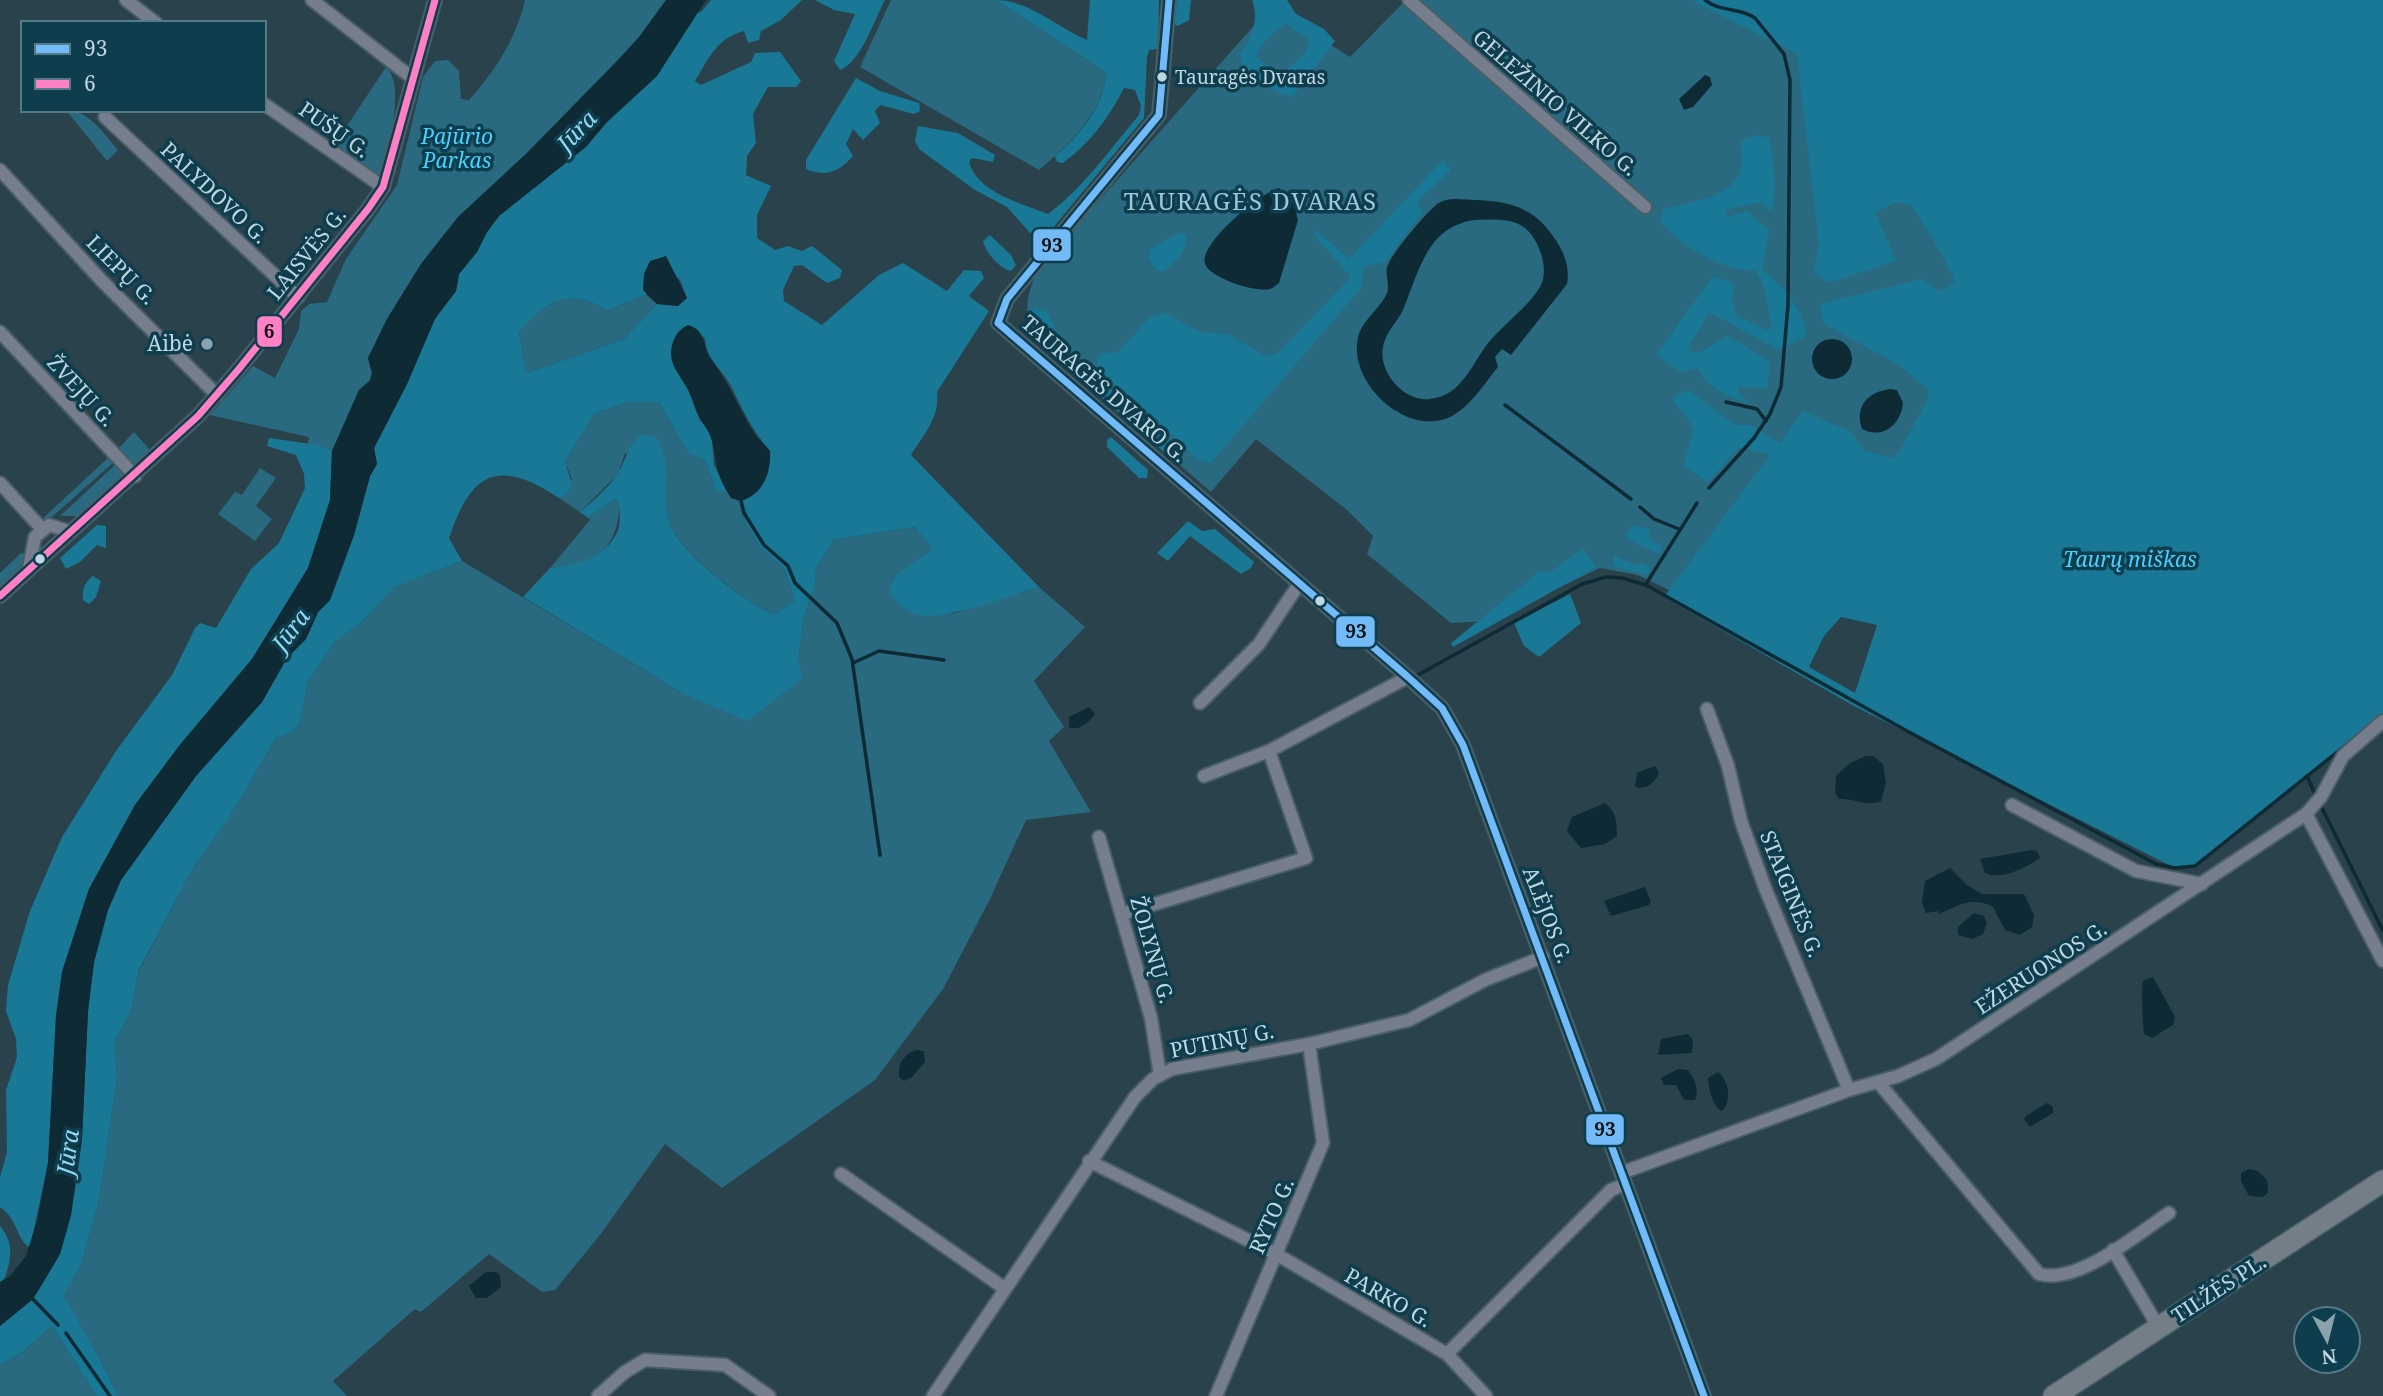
<svg xmlns="http://www.w3.org/2000/svg" width="2383" height="1396" font-family="'Noto Serif',serif">
	<style>
		.green { fill: #296a81 }
		.forest { fill: #197895; fill-rule: evenodd }
		.water { fill: #0e2a35; fill-rule: evenodd }
		.lines { fill: none; stroke-linecap: round; stroke-linejoin: round }
		.stream { stroke: #0e2a35; stroke-width: 3.5 }
		.street-casing { stroke: #495e66; stroke-width: 16 }
		.highway-casing { stroke: #495e66; stroke-width: 24 }
		.street { stroke: #767d8c; stroke-width: 12 }
		.highway { stroke: #737e87; stroke-width: 21 }
		.bus-1-casing { stroke: #0e3e4e; stroke-width: 12 }
		.bus-2-casing { stroke: #0e3e4e; stroke-width: 12 }
		.bus-1 { stroke: #73baf8; stroke-width: 7 }
		.bus-2 { stroke: #ff80c5; stroke-width: 7 }
		.bus-dot { fill: #bfd7e0; stroke: #0e3e4e; stroke-width: 2.5 }
		.poi-dot { fill: #8aa3ac; stroke: #0e3e4e; stroke-width: 2.5 }
		.labels { text-anchor: middle; stroke-width: 7; stroke-linejoin: round; paint-order: stroke }
		.bus-label { font-size: 19px; fill: #bfd7e0; stroke: #0e3e4e; text-anchor: start }
		.street-label { font-size: 21px; fill: #bfd7e0; stroke: #0e3e4e }
		.park-label { font-size: 21px; font-style: italic; fill: #4bd0fe; stroke: #0e3e4e }
		.poi-label { font-size: 21px; fill: #bfd7e0; stroke: #0e3e4e; text-anchor: end }
		.water-label { font-size: 23px; font-style: italic; fill: #93d7f3; stroke: #0e3e4e }
		.quarter-label { font-size: 24px; letter-spacing: 2px; fill: #99c9dc; stroke: #0e3e4e }
		.line-badge { stroke: #0e3e4e; stroke-width: 2.5 }
		.pale-badge-label { font-size: 19px; text-anchor: middle; font-weight: bold; fill: #111 }
	</style>
	<rect width="100%" height="100%" fill="#29424b"/>
	<g class="green">
		<path d="M525,0h141l-27,38 -22,23 -90,92 -69,64 -37,47 -34,55 -19,39 4,15 -3,8 -10,9 -27,61 -24,-7 1,-7 -99,-22 43,-49 22,12 24,-49 2,-18 8,-7 18,-2 19,-43 51,-74 26,-108 12,-16 13,-1 11,11 2,28 8,1c25,-27 48,-63 56,-100z"/>
		<path d="M891,0h105l110,72c-3,42 -36,71 -67,98l-179,-103z"/>
		<path d="M1406,0h662l-5,73 -172,423 -159,125 -94,-46 -38,-7 -111,53 -38,2 -84,-69 6,-18 -26,-26 -91,-71 -45,53 -171,-148c-19,-27 -15,-49 0,-77l226,-255 11,-1 73,46z"/>
		<path d="M386,67c20,18 2,79 -3,103l-6,6 -44,-29z"/>
		<path d="M66,110c23,0 38,24 52,40l-11,11z"/>
		<path d="M646,295l11,9 -33,35 -98,34 -7,-40c21,-24 39,-43 74,-30 6,2 8,6 15,7z"/>
		<path d="M628,402h31l29,51 17,7 11,31h11l11,10 6,19 15,26 25,22 11,32 -20,14c-27,-8 -90,-60 -103,-85 -9,-19 -7,-45 -6,-65l-41,-11 -7,21 -38,38 -21,-14 8,-4 5,-15 -7,-17 29,-48z"/>
		<polygon points="134,432 151,451 137,465 131,465 117,450"/>
		<polygon points="109,457 114,462 53,516 40,521"/>
		<polygon points="116,464 121,469 123,478 80,516 60,516"/>
		<polygon points="260,468 276,478 256,506 272,519 255,541 218,514 235,492 242,495"/>
		<path d="M615,499l4,4c0,48 -25,61 -69,65l40,-48 -2,-2z"/>
		<polygon points="915,527 932,549 898,573 952,614 1039,587 1085,627 1034,681 1064,727 1049,741 1091,812 1026,820 989,901 943,989 875,1080 722,1188 665,1144 600,1235 555,1290 542,1292 489,1254 421,1312 415,1309 333,1381 347,1396 118,1396 95,1350 62,1295 81,1265 99,1200 117,1079 115,1041 131,1011 139,971 196,863 228,820 276,738 291,733 300,724 307,684 335,642 360,624 393,587 462,561 682,693 802,678 798,660 804,616 815,586 816,569 833,540"/>
		<polygon points="21,553 25,554 20,569 0,588 0,573"/>
		<polygon points="52,1326 97,1396 0,1396 0,1365 21,1353"/>
	</g>
	<g class="forest">
		<path d="M711,0h91l-21,20 -20,11 -2,9 -11,3 -4,-12c-27,7 -35,27 -49,50l6,4 50,-23 4,-9 25,-1 21,29 -5,6h-28l-15,27 3,29 -9,13 -1,19 25,11 -14,29v23l18,12 13,-4 14,5 10,-5 30,24 -2,8 -13,5 -25,-18 -8,1 -11,24 1,11 38,24 57,-50 24,-12 44,28 17,-21 17,1 3,7 -15,18 20,15 -52,81c3,25 -13,43 -26,63l128,132c-28,8 -102,38 -127,26 -11,-5 -17,-13 -23,-23l9,-17 34,-24 -17,-22 -82,13 -17,29 -1,17 -11,30 -6,44 5,18 -56,43 -65,-28 -159,-96 27,-29c26,-3 57,-10 68,-38 3,-7 1,-19 1,-27l-4,-4 -27,19 -8,-6c13,-11 26,-22 36,-36 11,-15 10,-31 27,-42l15,4c2,9 7,18 8,26 2,21 -4,45 6,65 13,26 76,77 103,85l20,-14 -11,-32 -25,-22 -15,-26 -6,-19c24,-4 33,-28 32,-50 -17,-20 -26,-38 -37,-61 -6,-13 -16,-22 -22,-32 -4,-6 -5,-15 -7,-22l-31,29 15,25 12,30 7,7 5,14 2,24 13,26h-11l-11,-31 -17,-7 -29,-51h-31l-34,12 -29,48 7,22 -5,10 -8,4c-60,-39 -87,-28 -110,40l13,23 -68,26 -34,37 -25,18 -28,42 -7,40 -9,9 -15,5 -48,82 -32,43 -57,107 -8,41 -16,30 2,38 -18,121 -18,65 -18,30 32,55 23,46h-21l-45,-70 -31,27 -21,12v-39l32,-26 9,-14 19,-32 11,-39 11,-76 6,-128 6,-49 14,-52 13,-30 75,-104 66,-74 25,-44 19,-19 12,-27 12,-12 24,-65 16,-59 7,-12 -3,-16 33,-64 28,-66 21,-27 3,-17 18,-22 10,-20 12,-16 86,-69 22,-25 50,-46 37,-62 7,-2zM671,271l9,9 7,18 -9,8 -21,-2 -33,35 -98,34 -7,-40c21,-24 39,-43 74,-30 6,2 8,6 15,7l38,-15 -2,-21z"/>
		<path d="M815,0h70c-11,20 -23,61 -45,70l-6,-9 21,-47 -21,-4z"/>
		<path d="M996,0c33,0 61,27 91,40l3,-40h69l-1,49 -9,1 -2,8 -3,60 -102,123 -4,1 -31,-35 -32,-17 -56,-41 -4,-8 3,-15 40,7 37,22 -2,7 -21,-4 -3,4c9,31 52,41 79,52 36,-27 62,-65 91,-99l2,-9 -6,-16 -11,-2c-16,31 -33,54 -61,75l-6,-1 -2,-6c26,-22 49,-50 51,-84z"/>
		<polygon points="1175,0 1191,0 1189,20 1178,26 1172,23"/>
		<path d="M1252,0h35l9,14 28,15 11,12 -43,56c-25,-9 -44,-16 -52,-42 11,-17 20,-35 12,-55zM1287,24l23,16 -5,13 -25,23 -24,-19c7,-14 16,-27 31,-33z"/>
		<path d="M1691,0h692v715l-188,151 -20,2 -321,-162 -190,-109 106,-142 -31,-8 -31,35 -25,-16 11,-36 -10,-17 -9,-8 -2,-7 15,-8 47,35h16l29,18 23,-32 48,21 12,18 29,8 7,-6 29,-53v-9l-26,-23 -79,-44 -3,-19 102,-25 19,13 14,-11 -11,-23 -32,-52 -15,-4 -22,10 21,49 -68,22 -14,-10 5,-29 -22,-190zM1841,617l36,8 -22,68 -46,-26 15,-31z"/>
		<path d="M856,78l24,13 39,12 1,8 -6,3 -34,-9 -5,6 5,12 -17,17 -10,-11 -7,15 7,12c-13,15 -27,22 -47,13v-9z"/>
		<path d="M1757,135l13,3 5,47 -3,27 -12,-10 -34,8 -1,8 22,-7 22,20 -7,38c21,18 42,39 44,67l-27,14 -70,-38 -21,36 8,6 32,-18 42,26 -3,26 -29,-1v5l12,11c-21,-6 -42,-14 -52,-35l-17,4 -25,-17 57,-79 21,8 -2,19 5,13 30,14 5,-4c-5,-21 -4,-38 -17,-56 -29,3 -79,-26 -95,-50l4,-11c22,-6 63,-11 75,-34 4,-9 2,-24 2,-34z"/>
		<polygon points="1443,160 1451,170 1417,202 1423,211 1385,262 1363,267 1362,287 1211,463 1197,459 1136,401 1102,375 1097,361 1100,354 1118,352 1149,318 1164,313 1201,332 1228,334 1265,356 1277,354 1351,277 1313,234 1317,231 1349,259"/>
		<path d="M1180,232l6,5c1,15 -11,26 -23,34l-7,-1 -8,-13 3,-8z"/>
		<path d="M990,235l21,20 5,10 -5,6c-11,-2 -26,-19 -28,-30z"/>
		<polygon points="1035,308 1047,312 1061,342 1118,399 1181,452 1181,460 1173,460 1040,344 1028,327 1027,313"/>
		<polygon points="1111,437 1148,470 1147,478 1139,478 1107,447 1107,440"/>
		<path d="M269,438l49,7 14,6 -2,49 -22,68 -56,91 -73,87 -44,59 -46,84 -27,83 -6,44 -8,147 -18,85c-16,-12 -10,-26 -30,-41v-30l7,-25 -1,-62 11,-33 -1,-18 -10,-28 2,-26 22,-74 32,-74 54,-86 56,-76 23,-47 5,-5 16,5 35,-59 28,-26 26,-55 -1,-14 -8,-19 -29,-9z"/>
		<polygon points="1188,521 1202,531 1215,529 1254,562 1251,568 1241,574 1190,536 1168,561 1157,553"/>
		<polygon points="97,525 106,526 106,548 97,545 80,562 66,569 60,558"/>
		<polygon points="1633,525 1648,529 1652,541 1663,546 1659,554 1629,540 1627,535"/>
		<polygon points="1583,549 1596,567 1453,647 1451,643 1540,571 1550,572"/>
		<path d="M1614,556l21,9 6,-2 10,6 -4,6c-12,-5 -23,-3 -34,-10z"/>
		<path d="M93,576l8,5 -5,16 -7,7 -6,-4c-1,-11 1,-17 10,-24z"/>
		<polygon points="1570,594 1581,623 1539,657 1524,646 1514,623"/>
		<path d="M0,1226c15,17 11,35 4,54l-4,2z"/>
	</g>
	<g class="water">
		<polygon points="666,0 706,0 657,76 607,122 586,147 499,216 487,232 477,252 459,274 456,291 435,319 407,384 374,448 377,464 370,476 354,535 330,600 318,612 306,639 287,658 262,702 196,776 121,880 108,910 94,962 88,1011 82,1139 71,1215 60,1254 41,1286 33,1299 0,1326 0,1282 10,1276 26,1256 37,1221 48,1163 56,1016 62,972 89,889 135,805 179,746 252,659 308,568 330,500 332,451 359,390 370,381 372,373 368,358 387,319 421,264 458,217 527,153 617,61 639,37"/>
		<polygon points="1705,75 1710,77 1712,85 1693,107 1684,110 1679,99"/>
		<path d="M1279,188l15,17 4,15 -19,63c-3,2 -6,5 -9,6 -14,4 -60,-11 -65,-25 -7,-20 57,-72 74,-76z"/>
		<path d="M1456,199c45,2 75,1 101,43 8,12 13,28 10,42l-56,71 -9,-6 -7,8 3,10c-14,17 -31,45 -53,52 -43,14 -97,-38 -87,-82 5,-18 22,-28 29,-44 3,-9 -2,-17 0,-26 4,-13 38,-53 49,-62 6,-5 13,-6 20,-6zM1474,220c13,0 30,-2 42,3 21,7 35,45 24,64 -13,21 -35,36 -51,55 -17,21 -27,54 -59,57 -26,3 -52,-27 -47,-52 2,-14 14,-25 20,-37 16,-39 24,-83 71,-90z"/>
		<polygon points="666,256 687,298 678,306 657,304 643,290 644,274 650,261"/>
		<path d="M688,325c20,6 13,21 23,34 17,22 27,47 41,71 4,7 12,14 18,21 1,23 -7,42 -28,50l-11,-3c-16,-25 -13,-32 -19,-57 -2,-10 -9,-16 -13,-24 -4,-8 -6,-17 -10,-26 -6,-12 -19,-25 -18,-39 1,-12 6,-22 17,-27z"/>
		<circle cx="1832" cy="359" r="20"/>
		<path d="M1890,389l7,1 6,13c-2,21 -20,37 -41,26 -8,-23 6,-37 28,-40z"/>
		<path d="M1089,707l6,7c-5,7 -16,18 -26,13v-10z"/>
		<path d="M1866,756h7l10,8 3,19 -5,18c-14,6 -27,-3 -42,-2l-4,-6 1,-17 14,-13z"/>
		<path d="M1655,766l4,7c-3,9 -15,19 -24,13l2,-13z"/>
		<path d="M1605,803c11,8 12,20 12,33l-12,8 -24,4 -14,-17 5,-14z"/>
		<path d="M2032,850l5,1 3,7c-15,10 -38,23 -55,15l-5,-14z"/>
		<path d="M1950,868l17,17 15,9h42l10,21 -2,12 -12,8 -15,-5 -12,-23c-21,-12 -35,-1 -54,7l-1,-3 -12,2 -4,-10 3,-22z"/>
		<polygon points="1645,887 1651,902 1649,905 1611,916 1604,901"/>
		<polygon points="1974,913 1984,916 1987,923 1983,934 1972,939 1958,935 1958,927"/>
		<path d="M2153,977l22,40 -2,8 -21,13 -8,-4c-1,-4 -3,-48 -1,-53z"/>
		<polygon points="1688,1034 1693,1040 1692,1053 1658,1055 1661,1039"/>
		<path d="M916,1050l8,1 1,11 -13,15 -8,4 -5,-4c-1,-14 4,-22 17,-27z"/>
		<path d="M1678,1069l10,1c6,9 12,19 7,30h-11l-8,-15h-12l-3,-7z"/>
		<path d="M1718,1072c11,9 14,28 4,39 -9,-4 -14,-24 -14,-33z"/>
		<polygon points="2047,1103 2053,1107 2053,1113 2030,1127 2024,1119 2026,1116"/>
		<polygon points="2249,1169 2258,1171 2267,1180 2268,1193 2263,1197 2249,1196 2241,1181 2241,1173"/>
		<polygon points="486,1272 497,1272 500,1276 501,1287 487,1298 476,1298 469,1286"/>
	</g>
	<g class="lines">
		<g class="stream">
			<path d="M1705,0c17,13 35,7 50,18l29,36 6,26 -2,225 -7,82 -11,27 -16,24 -45,50"/>
			<polyline points="1726,402 1757,409 1766,421"/>
			<polyline points="1505,405 1631,499"/>
			<polyline points="741,501 744,513 764,545 788,566 795,583 837,623 852,659 880,855"/>
			<polyline points="1640,507 1654,519 1679,529"/>
			<polyline points="1646,584 1697,503"/>
			<polyline points="853,663 879,651 944,660"/>
			<polyline points="1416,676 1582,584 1606,577 1622,578 1646,585 1907,731 2156,864 2175,868 2195,866 2351,741"/>
			<polyline points="2307,776 2314,792"/>
			<polyline points="2322,808 2383,931"/>
			<polyline points="30,1296 58,1325"/>
			<polyline points="66,1333 110,1396"/>
		</g>
		<g class="street-casing">
			<g id="street">
				<polyline points="126,0 156,23"/>
				<polyline points="312,0 411,77"/>
				<polyline points="1169,0 1159,115 1007,299 998,323 1408,677 1442,708 1463,745 1704,1396"/>
				<polyline points="1409,0 1645,207"/>
				<polyline points="264,104 383,187"/>
				<polyline points="105,117 298,297"/>
				<polyline points="0,170 102,281 217,395"/>
				<polyline points="0,332 135,476"/>
				<polyline points="0,483 43,530"/>
				<polyline points="29,568 35,537 49,525 71,532"/>
				<polyline points="0,596 198,416 238,370 368,209 383,187 435,0"/>
				<polyline points="1200,703 1259,644 1299,584"/>
				<polyline points="1707,709 1728,766 1741,821 1765,888 1849,1090"/>
				<polyline points="1204,776 1269,751 1408,677"/>
				<polyline points="2012,805 2136,871 2202,884"/>
				<polyline points="2306,814 2321,797 2343,756 2383,721"/>
				<polyline points="1099,837 1151,1018 1160,1075"/>
				<polyline points="1122,914 1306,858 1269,751"/>
				<path d="M1878,1082l161,192c39,11 98,-40 130,-61"/>
				<polyline points="1089,1161 1276,1254 1447,1354 1611,1190 1625,1184"/>
				<polyline points="1621,1173 1849,1090 1898,1076 1936,1059 2306,814 2383,961"/>
				<polyline points="841,1174 1004,1288"/>
				<polyline points="2113,1250 2159,1328"/>
				<polyline points="1447,1354 1486,1396"/>
				<polyline points="598,1396 625,1372 645,1360 725,1365 769,1396"/>
				<polyline points="933,1396 1135,1097 1153,1079 1172,1069 1309,1044 1409,1020 1485,980 1543,957"/>
				<polyline points="1216,1396 1323,1143 1309,1044"/>
			</g>
		</g>
		<g class="highway-casing">
			<polyline id="highway" points="2054,1396 2383,1181"/>
		</g>
		<use href="#street" class="street"/>
		<use href="#highway" class="highway"/>
		<g class="bus-1-casing">
			<polyline id="bus-1" points="1169,0 1159,115 1007,299 998,323 1408,677 1442,708 1463,745 1704,1396"/>
		</g>
		<g class="bus-2-casing">
			<polyline id="bus-2" points="0,596 198,416 238,370 368,209 383,187 435,0"/>
		</g>
		<use href="#bus-1" class="bus-1"/>
		<use href="#bus-2" class="bus-2"/>
	</g>
	<g class="bus-dot">
		<circle cx="1162" cy="77" r="6"/>
		<circle cx="40" cy="559" r="6"/>
		<circle cx="1320" cy="601" r="6"/>
	</g>
	<circle class="poi-dot" cx="207" cy="344" r="7"/>
	<g class="labels">
		<g class="bus-label">
			<text x="1175" y="84">Tauragės Dvaras</text>
		</g>
		<g class="street-label">
			<text transform="translate(1555 103) rotate(41)" y="7">GELEŽINIO VILKO G.</text>
			<text transform="translate(334 130) rotate(35)" y="7">PUŠŲ G.</text>
			<text transform="translate(214 193) rotate(43)" y="7">PALYDOVO G.</text>
			<text transform="translate(307 254) rotate(-51)" y="7">LAISVĖS G.</text>
			<text transform="translate(121 270) rotate(45)" y="7">LIEPŲ G.</text>
			<text transform="translate(1104 389) rotate(41)" y="7">TAURAGĖS DVARO G.</text>
			<text transform="translate(81 391) rotate(47)" y="7">ŽVEJŲ G.</text>
			<text transform="translate(1791 894) rotate(68)" y="7">STAIGINĖS G.</text>
			<text transform="translate(1547 915) rotate(69)" y="7">ALĖJOS G.</text>
			<text transform="translate(1152 950) rotate(74)" y="7">ŽOLYNŲ G.</text>
			<text transform="translate(2041 968) rotate(-33)" y="7">EŽERUONOS G.</text>
			<text transform="translate(1222 1041) rotate(-11)" y="7">PUTINŲ G.</text>
			<text transform="translate(1272 1216) rotate(-66)" y="7">RYTO G.</text>
			<text transform="translate(2219 1289) rotate(-33)" y="7">TILŽĖS PL.</text>
			<text transform="translate(1388 1298) rotate(30)" y="7">PARKO G.</text>
		</g>
		<g class="park-label">
			<text x="457" y="144">Pajūrio<tspan x="457" dy="24">Parkas</tspan></text>
			<text x="2130" y="567">Taurų miškas</text>
		</g>
		<g class="poi-label">
			<text x="193" y="351">Aibė</text>
		</g>
		<g class="water-label">
			<text transform="translate(577 131) rotate(-47)" y="8">Jūra</text>
			<text transform="translate(291 630) rotate(-53)" y="8">Jūra</text>
			<text transform="translate(68 1152) rotate(-82)" y="8">Jūra</text>
		</g>
		<g class="quarter-label">
			<text x="1251" y="210">TAURAGĖS DVARAS</text>
		</g>
	</g>
	<g class="line-badge">
		<rect x="1032" y="228" width="40" height="34" rx="7" fill="#73baf8"/>
		<rect x="256" y="315" width="27" height="33" rx="7" fill="#ff80c5"/>
		<rect x="1335" y="615" width="41" height="33" rx="7" fill="#73baf8"/>
		<rect x="1585" y="1113" width="40" height="33" rx="7" fill="#73baf8"/>
	</g>
	<g class="pale-badge-label">
		<text x="1052" y="252">93</text>
		<text x="269" y="338">6</text>
		<text x="1356" y="638">93</text>
		<text x="1605" y="1136">93</text>
	</g>
	<rect x="21" y="21" width="245" height="91" fill="#0e3e4e" stroke="#557b88" stroke-width="2"/>
	<rect x="35" y="44" width="35" height="10" fill="#73baf8" stroke="#557b88" stroke-width="2"/>
	<text x="84" y="56" font-size="21" fill="#bfd7e0">93</text>
	<rect x="35" y="79" width="35" height="10" fill="#ff80c5" stroke="#557b88" stroke-width="2"/>
	<text x="84" y="91" font-size="21" fill="#bfd7e0">6</text>
	<g transform="translate(2327 1340) rotate(173)"><circle r="33" fill="#0e3e4e" stroke="#557b88" stroke-width="2"/>
	<path d="M0-5L12 26L0 18L-12 26Z" fill="#8aa3ac"/>
	<text y="-10" font-size="19" font-weight="bold" text-anchor="middle" fill="#bfd7e0">N</text>
	</g>
</svg>
